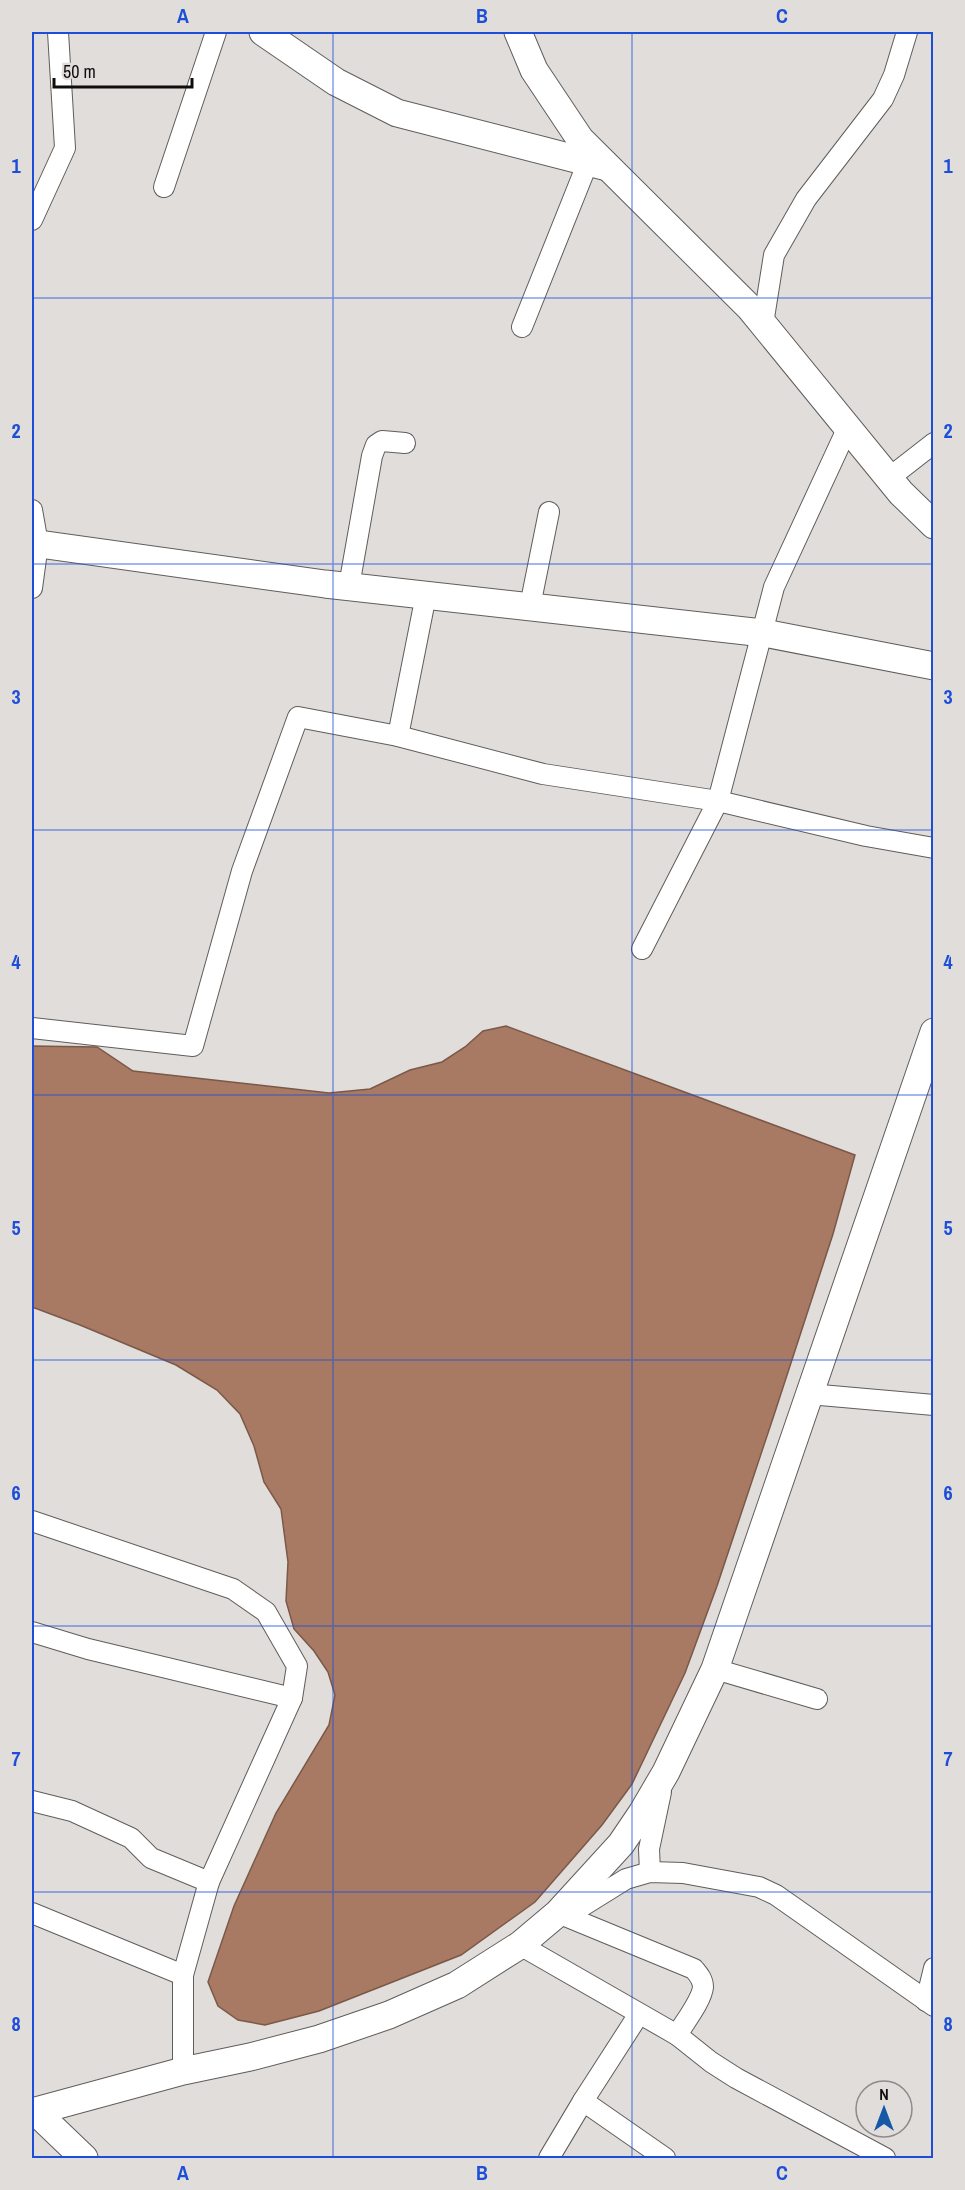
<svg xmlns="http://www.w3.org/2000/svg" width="965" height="2190" font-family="'Archivo Narrow',sans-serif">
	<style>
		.water { fill: #a87963; stroke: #7a5949; stroke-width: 1.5 }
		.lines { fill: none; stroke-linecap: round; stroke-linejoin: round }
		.street-casing { stroke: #605d5b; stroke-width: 22 }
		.secondary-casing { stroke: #605d5b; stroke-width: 29 }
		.street { stroke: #fff; stroke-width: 20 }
		.secondary { stroke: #fff; stroke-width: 27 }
		.grid { fill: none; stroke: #1d4ed8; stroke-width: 1.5; stroke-opacity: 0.55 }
		.neatline { fill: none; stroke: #1d4ed8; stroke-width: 2 }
		.grid-label { font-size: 20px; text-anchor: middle; font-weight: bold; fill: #1d4ed8 }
	</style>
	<rect width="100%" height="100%" fill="#e1dddb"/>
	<polygon class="water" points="506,1026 855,1155 833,1234 774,1415 717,1586 685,1673 632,1784 602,1825 535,1902 461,1955 319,2011 265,2025 238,2020 218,2006 208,1982 234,1906 276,1813 329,1725 335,1695 328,1672 314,1651 294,1629 286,1601 288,1562 281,1509 264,1482 254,1446 240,1414 217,1390 176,1365 80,1325 32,1307 32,1046 97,1047 133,1071 329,1093 370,1089 410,1070 442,1062 465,1047 483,1031"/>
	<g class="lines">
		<g class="street-casing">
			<g id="street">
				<polyline points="164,187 216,32"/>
				<polyline points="32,220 65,148 58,32"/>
				<polyline points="763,324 774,255 806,199 883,99 894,75 907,32"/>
				<polyline points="522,327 588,162"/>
				<polyline points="889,478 934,443"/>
				<polyline points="32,510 38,544 32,588"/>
				<polyline points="349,586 372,456 376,445 382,441 405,443"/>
				<polyline points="530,606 549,512"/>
				<polyline points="398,736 426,595"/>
				<polyline points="642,949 718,801 774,587 848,427"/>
				<polyline points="32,1028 193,1046 242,871 298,717 398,736 543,774 718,801 866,836 934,848"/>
				<polyline points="809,1394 934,1405"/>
				<polyline points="32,1521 233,1589 266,1612 297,1666 292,1698 209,1882 151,1858 131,1838 72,1811 32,1801"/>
				<polyline points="32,1632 88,1649 292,1698"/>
				<polyline points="715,1669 817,1699"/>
				<polyline points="650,1872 649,1849 661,1792"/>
				<polyline points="32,1913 183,1975"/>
				<path d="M558,1913l136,56c4,5 9,10 9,18 -1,13 -19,36 -26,48"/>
				<polyline points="559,1913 581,1907 626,1879 650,1872 683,1873 759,1887 776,1895 934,2006"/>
				<polyline points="520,1945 677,2035 711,2062 736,2078 885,2158"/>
				<polyline points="926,2001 934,1968"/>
				<polyline points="183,2071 183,1975 209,1882"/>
				<polyline points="583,2101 639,2014"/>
				<polyline points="549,2158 583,2101 665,2158"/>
			</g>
		</g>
		<g class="secondary-casing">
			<g id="secondary">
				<polyline points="263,32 336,82 397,113 607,167"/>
				<polyline points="518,32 534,70 580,139 750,308 901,493 934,525"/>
				<polyline points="32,543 325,584 764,633 934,666"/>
				<polyline points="32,2112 183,2071 250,2057 319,2039 389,2015 457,1985 520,1945 558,1913 621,1844 642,1813 666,1772 715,1669 934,1032"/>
				<polyline points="36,2112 84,2158"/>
			</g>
		</g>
		<use href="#street" class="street"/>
		<use href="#secondary" class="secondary"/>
	</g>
	<path class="grid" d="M333,32v2126M632,32v2126M32,298h902M32,564h902M32,830h902M32,1095h902M32,1360h902M32,1626h902M32,1892h902"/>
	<rect width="965" height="2190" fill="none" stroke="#e1dddb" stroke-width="66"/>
	<g transform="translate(884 2109)"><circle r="28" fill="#e1dddb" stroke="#8d8a89" stroke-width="1.5"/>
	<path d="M0-4.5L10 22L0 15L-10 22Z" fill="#1658a8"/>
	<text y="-9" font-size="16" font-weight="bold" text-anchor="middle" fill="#0f0e0d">N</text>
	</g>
	<path d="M54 78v9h138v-9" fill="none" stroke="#0f0e0d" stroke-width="3"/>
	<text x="63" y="78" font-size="18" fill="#0f0e0d" stroke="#e1dddb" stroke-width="4.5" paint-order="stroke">50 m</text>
	<rect x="33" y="33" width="899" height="2124" class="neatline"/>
	<g class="grid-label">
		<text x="183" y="23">A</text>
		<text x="482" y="23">B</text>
		<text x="782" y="23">C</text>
		<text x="16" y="173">1</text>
		<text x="948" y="173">1</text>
		<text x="16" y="438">2</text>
		<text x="948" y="438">2</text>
		<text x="16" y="704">3</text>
		<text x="948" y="704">3</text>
		<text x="16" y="969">4</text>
		<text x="948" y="969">4</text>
		<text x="16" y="1235">5</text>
		<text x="948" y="1235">5</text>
		<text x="16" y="1500">6</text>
		<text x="948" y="1500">6</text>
		<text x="16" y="1766">7</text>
		<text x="948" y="1766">7</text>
		<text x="16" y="2031">8</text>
		<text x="948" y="2031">8</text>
		<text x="183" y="2180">A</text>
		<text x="482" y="2180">B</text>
		<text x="782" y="2180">C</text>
	</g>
</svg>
